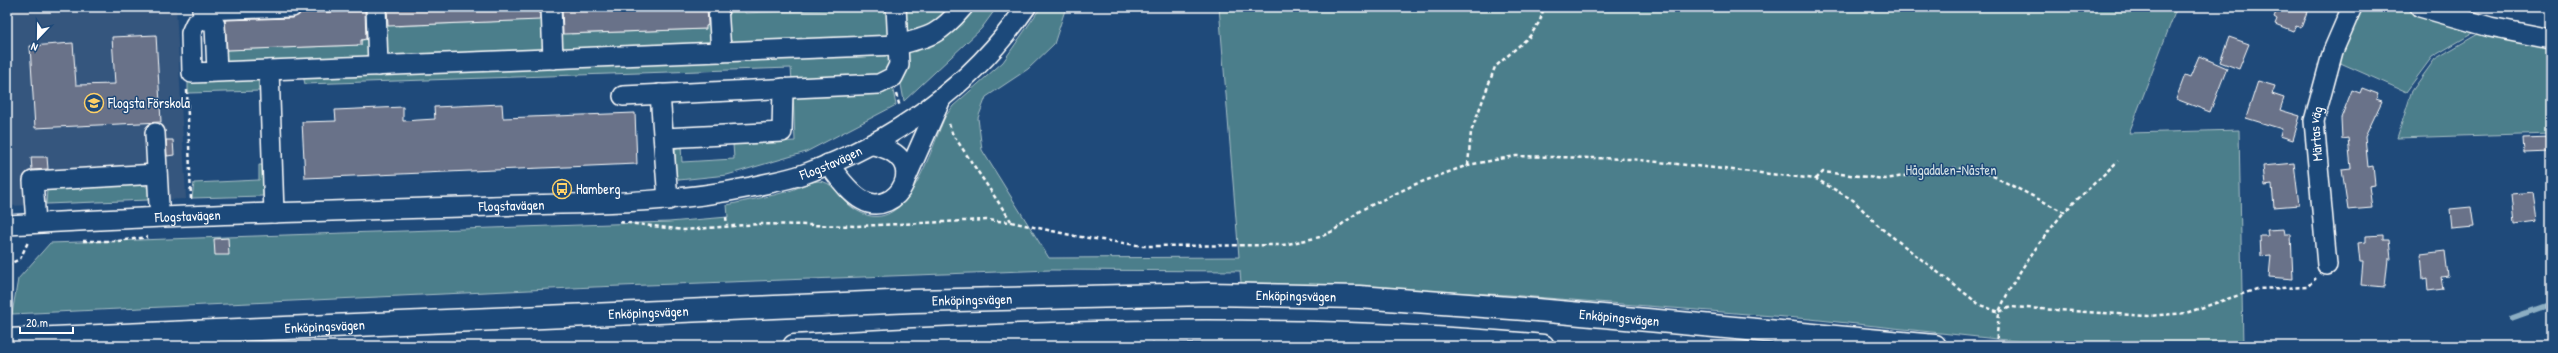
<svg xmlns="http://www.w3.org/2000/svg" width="2558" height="353" font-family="'Patrick Hand',sans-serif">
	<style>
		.built { fill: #35567e }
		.green { fill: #4c7e8b; stroke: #a6bec5 }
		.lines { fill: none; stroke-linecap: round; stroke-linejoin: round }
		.stream { stroke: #8caec3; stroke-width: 5.5 }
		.building { fill: #697289; stroke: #fff }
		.minor-casing { stroke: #fff; stroke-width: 22 }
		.major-casing { stroke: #fff; stroke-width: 25 }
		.path { stroke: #fff; stroke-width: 2.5; stroke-dasharray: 4 3; stroke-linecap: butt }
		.minor { stroke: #1f4a7a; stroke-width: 19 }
		.major { stroke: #1f4a7a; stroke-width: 22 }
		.labels { text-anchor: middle; stroke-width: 3; stroke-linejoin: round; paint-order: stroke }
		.poi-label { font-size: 14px; fill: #fff; stroke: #1f4a7a; text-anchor: start }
		.street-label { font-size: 14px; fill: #fff; stroke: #1f4a7a }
		.park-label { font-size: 14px; fill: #d2dfe2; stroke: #1f4a7a }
	</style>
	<rect width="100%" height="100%" fill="#1f4a7a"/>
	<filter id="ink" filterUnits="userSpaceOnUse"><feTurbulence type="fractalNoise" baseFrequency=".025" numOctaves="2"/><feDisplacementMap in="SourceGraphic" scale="8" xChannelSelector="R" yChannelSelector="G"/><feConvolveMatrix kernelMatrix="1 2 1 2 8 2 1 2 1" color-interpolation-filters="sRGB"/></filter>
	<g filter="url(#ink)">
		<polygon class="built" points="7,7 176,7 186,199 7,206"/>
		<g class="green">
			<polygon points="379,7 397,7 398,26 531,20 532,16 542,16 545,52 383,57"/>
			<polygon points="555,7 570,7 571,34 705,29 706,26 716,25 716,43 557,50"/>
			<polygon points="725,7 745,7 745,13 888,7 890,37 726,44"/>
			<polygon points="904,7 953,7 929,28 904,34"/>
			<path d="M975,7h22l-16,22 -77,72 -4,-22 8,-27c28,-10 51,-17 67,-45z"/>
			<path d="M1041,7h25l-12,37 -26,25 -42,28 -8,21 4,32 67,108 190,-1 -20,-250h958l-48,126 110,-3 4,216h-181l-252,-27 -301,-24 -268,-12 -1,-12 -189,-1 -457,17 -582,27 6,-35 32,-36 619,-21 59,-5 -1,-12c21,-5 42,-8 62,-14 9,-3 20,-9 29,-10 15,0 21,15 30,23 55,47 81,-51 97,-87l8,-11 50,-44z"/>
			<polygon points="2357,7 2405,7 2480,29 2432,57 2406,92 2336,61"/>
			<polygon points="2490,27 2551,39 2551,133 2397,138 2412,91 2435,59"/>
			<polygon points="372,39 370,57 227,62 226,50 361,45 361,40"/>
			<polygon points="891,53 894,58 883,78 792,81 791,68 305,84 303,76"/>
			<polygon points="260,79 261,91 188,93 188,82"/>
			<polygon points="892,86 896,105 806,152 727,175 679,180 676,174 675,149 681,146 682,162 734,159 733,144 795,141 793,91"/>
			<polygon points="259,165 263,165 263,196 192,198 194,183 259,180"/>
			<polygon points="143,184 149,189 148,200 46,204 47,189"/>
		</g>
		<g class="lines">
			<polyline class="stream" points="2512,318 2551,304"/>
		</g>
		<g class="building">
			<polygon points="387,7 540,7 540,20 388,26"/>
			<polygon points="562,7 566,7 566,9 570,9 570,7 707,7 708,25 706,26 706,29 563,34"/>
			<polygon points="2278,7 2303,7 2302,10 2307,12 2301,28 2296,26 2293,31 2275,24 2277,19 2274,17"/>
			<polygon points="365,11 366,39 361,40 361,45 227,50 225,20 292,18 301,13"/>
			<polygon points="156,35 161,122 35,128 30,46 73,43 76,85 115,84 112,37"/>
			<polygon points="2229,37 2249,44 2239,69 2220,62"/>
			<polygon points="2199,56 2227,68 2210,112 2176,99 2185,75 2190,77"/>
			<polygon points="2258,81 2275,86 2272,94 2284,98 2280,110 2300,116 2293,140 2280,136 2282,129 2246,118"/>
			<polygon points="2362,88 2378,94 2376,99 2382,101 2365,137 2368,167 2373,166 2375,185 2369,186 2372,208 2348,210 2342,169 2351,168 2348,138 2342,139 2341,118 2352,90 2360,93"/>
			<polygon points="502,104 503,118 635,113 637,164 305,178 302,122 336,121 335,110 403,107 403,121 435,119 434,107"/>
			<polygon points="2551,137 2551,152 2524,153 2523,138"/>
			<polygon points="166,140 173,140 174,155 167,156"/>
			<polygon points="31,157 47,157 48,169 32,170"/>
			<polygon points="2294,163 2299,205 2274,207 2272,185 2265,186 2263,166"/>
			<polygon points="2533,192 2537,221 2515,224 2512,194"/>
			<polygon points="2471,207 2474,227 2452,229 2450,209"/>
			<polygon points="2284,229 2285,234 2291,234 2293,279 2269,277 2271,255 2261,256 2260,236 2268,236 2267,230"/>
			<polygon points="2383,235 2383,240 2389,240 2391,259 2388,259 2385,287 2361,285 2363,262 2360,262 2358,243 2366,242 2366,236"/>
			<polygon points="228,238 229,255 215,255 214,239"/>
			<polygon points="2445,251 2448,276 2441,277 2443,289 2428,291 2427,278 2423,279 2421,254"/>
		</g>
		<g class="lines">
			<g class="minor-casing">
				<g id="minor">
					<polyline points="376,7 378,66"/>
					<polyline points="551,7 553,59"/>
					<polyline points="718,7 721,52"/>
					<polyline points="2420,7 2490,27 2551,39"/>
					<polyline points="202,10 292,7"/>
					<polyline points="269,70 274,213"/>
					<path d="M217,72l-2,-47 -5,-5h-8l-7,4 -4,9 1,40 705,-28c34,-8 43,-11 66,-38"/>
					<polyline points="660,94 668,200"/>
					<polyline points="623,96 879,84 893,77 899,65 896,7"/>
					<polyline points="155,133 159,205"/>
					<polyline points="664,138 782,132 783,88"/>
					<path d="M828,164c10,12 20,28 34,36 34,20 73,-43 11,-55"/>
					<polyline points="906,178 941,99"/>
					<polyline points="36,223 33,181 157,174"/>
					<path id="s1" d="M7,225c161,-10 323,-14 484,-19 87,-3 174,-1 260,-19 17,-4 36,-7 53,-13 89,-32 168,-88 222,-167"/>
					<path id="s2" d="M2327,265l-13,-144 19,-70 19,-44"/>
				</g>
			</g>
			<g class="major-casing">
				<g id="major">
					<path id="s3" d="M7,340l906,-39 295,-7 151,3 178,13 398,36"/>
					<path d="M794,346c248,-15 502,-23 749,0"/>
				</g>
			</g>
			<g class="path">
				<polyline points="187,90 191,199"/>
				<polyline points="896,94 900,107"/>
				<polyline points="949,124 952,133 1011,221"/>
				<polyline points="1468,165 1471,132 1495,67 1530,36 1540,21 1544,7"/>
				<polyline points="1816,179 1823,172 1885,179 1955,168 1985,172 2064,212 2118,161"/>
				<polyline points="726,217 727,225"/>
				<path d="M620,222l64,8 74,-6 99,2 129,-6 25,2 64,14 68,10 140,-1 37,-8 13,-6 28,-21 55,-26 52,-19 48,-9 114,3 186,20 37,21 28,28 99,77 19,7c16,-38 40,-69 65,-100"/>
				<polyline points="83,241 118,241 148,237"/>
				<polyline points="7,265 20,259 28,242"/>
				<polyline points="1996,346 1999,312 2011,307 2148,316 2186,313 2257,289 2307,287 2316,278"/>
			</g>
			<use href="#minor" class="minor"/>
			<use href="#major" class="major"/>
		</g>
	</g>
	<defs>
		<g id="school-ring" transform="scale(1)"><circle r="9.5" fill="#1f4a7a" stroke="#ffd166" stroke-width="1.5"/><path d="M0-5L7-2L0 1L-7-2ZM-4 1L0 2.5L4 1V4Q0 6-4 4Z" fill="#ffd166"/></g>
		<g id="bus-ring" transform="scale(1)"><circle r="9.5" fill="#1f4a7a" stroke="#ffd166" stroke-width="1.5"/><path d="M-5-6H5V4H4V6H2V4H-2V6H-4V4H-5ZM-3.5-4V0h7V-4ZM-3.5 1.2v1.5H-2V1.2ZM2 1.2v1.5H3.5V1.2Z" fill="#ffd166"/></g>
	</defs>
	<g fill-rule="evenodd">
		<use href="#school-ring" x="94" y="103"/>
		<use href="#bus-ring" x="562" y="189"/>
	</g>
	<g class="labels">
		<g class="poi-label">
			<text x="108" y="108">Flogsta Förskola</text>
			<text x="576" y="194">Hamberg</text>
		</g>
		<g class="street-label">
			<text dy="5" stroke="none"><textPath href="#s2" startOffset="132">Märtas väg</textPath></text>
			<text dy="5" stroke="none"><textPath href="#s1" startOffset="829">Flogstavägen</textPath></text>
			<text dy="5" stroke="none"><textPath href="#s1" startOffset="505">Flogstavägen</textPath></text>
			<text dy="5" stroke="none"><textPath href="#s1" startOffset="181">Flogstavägen</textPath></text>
			<text dy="5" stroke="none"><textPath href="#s3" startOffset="1290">Enköpingsvägen</textPath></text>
			<text dy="5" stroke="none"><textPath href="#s3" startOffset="966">Enköpingsvägen</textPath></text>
			<text dy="5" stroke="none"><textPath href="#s3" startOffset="642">Enköpingsvägen</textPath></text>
			<text dy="5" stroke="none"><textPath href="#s3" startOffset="1614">Enköpingsvägen</textPath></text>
			<text dy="5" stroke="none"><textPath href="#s3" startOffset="318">Enköpingsvägen</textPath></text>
		</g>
		<g class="park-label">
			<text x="1951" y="175">Hågadalen-Nåsten</text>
		</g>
	</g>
	<rect width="2558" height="353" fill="none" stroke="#1f4a7a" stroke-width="24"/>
	<rect x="12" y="12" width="2534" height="329" fill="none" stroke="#fff" stroke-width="1.5" filter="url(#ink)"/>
	<g transform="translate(38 38) rotate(202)" stroke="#1f4a7a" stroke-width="3" paint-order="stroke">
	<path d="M0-3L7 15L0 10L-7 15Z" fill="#ffffff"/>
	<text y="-6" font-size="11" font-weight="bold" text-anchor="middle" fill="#ffffff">N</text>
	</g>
	<path d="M20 327v6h53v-6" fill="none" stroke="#ffffff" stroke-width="2"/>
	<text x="26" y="327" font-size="12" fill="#ffffff" stroke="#1f4a7a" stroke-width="3" paint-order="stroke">20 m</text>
</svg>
